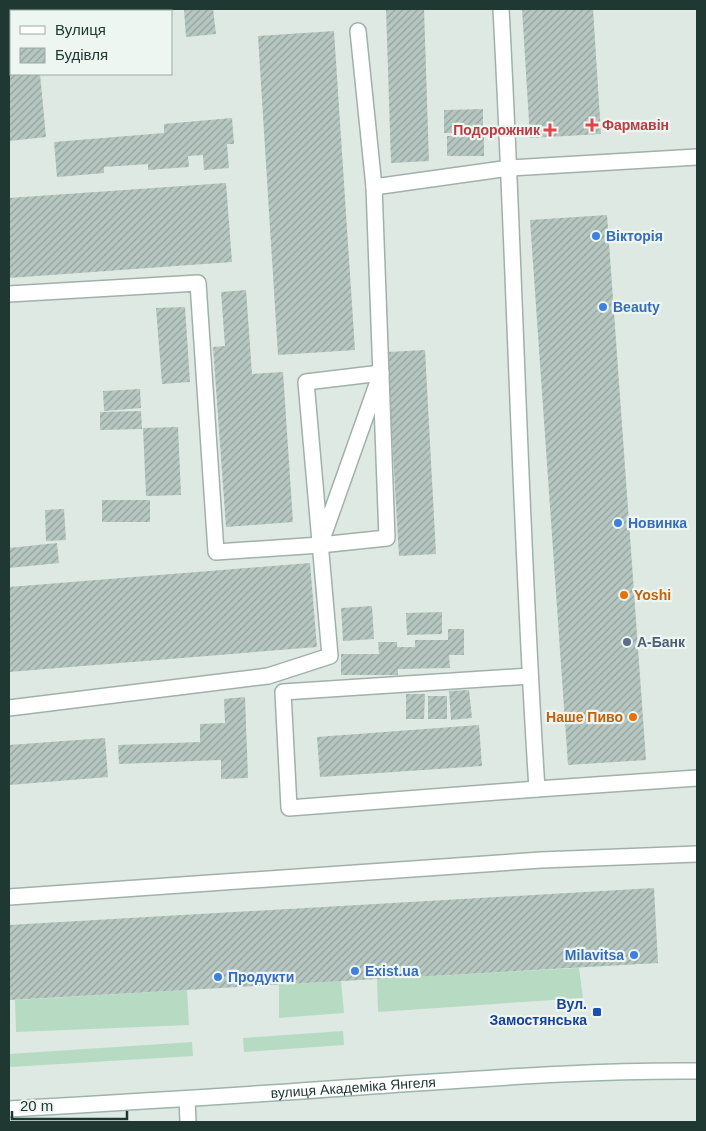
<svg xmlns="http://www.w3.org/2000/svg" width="706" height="1131" font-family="Helvetica,sans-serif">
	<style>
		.grass { fill: #b7dac2 }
		.building { fill: url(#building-hatch) }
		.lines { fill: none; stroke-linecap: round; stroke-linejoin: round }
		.service-casing { stroke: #a1b0ab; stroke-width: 18 }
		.secondary-casing { stroke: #9db4ad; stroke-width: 18 }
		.service { stroke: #fff; stroke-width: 15 }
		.secondary { stroke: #fff; stroke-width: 15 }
		.health-dot { fill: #e0444e; stroke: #eef6f2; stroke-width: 2 }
		.shop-dot { fill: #3f7fe0; stroke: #eef6f2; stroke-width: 2 }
		.food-dot { fill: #e8710a; stroke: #eef6f2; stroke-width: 2 }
		.service-dot { fill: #5c6f8a; stroke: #eef6f2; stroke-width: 2 }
		.transit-dot { fill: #1a4fb4; stroke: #eef6f2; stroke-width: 2 }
		.labels { text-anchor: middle; stroke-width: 4.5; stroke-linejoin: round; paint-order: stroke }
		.health-label { font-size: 14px; font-weight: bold; fill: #be3a42; stroke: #eef6f2; text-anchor: start }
		.shop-label { font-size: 14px; font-weight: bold; fill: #366cbe; stroke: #eef6f2; text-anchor: start }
		.food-label { font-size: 14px; font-weight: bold; fill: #c56008; stroke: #eef6f2; text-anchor: start }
		.service-label { font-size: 14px; font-weight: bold; fill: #4e5e75; stroke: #eef6f2; text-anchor: start }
		.transit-label { font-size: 14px; font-weight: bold; fill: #164399; stroke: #eef6f2; text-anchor: end }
		.street-label { font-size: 14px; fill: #203832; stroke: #eef6f2 }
	</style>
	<defs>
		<pattern id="building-hatch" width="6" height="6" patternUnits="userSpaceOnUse" patternTransform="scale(1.25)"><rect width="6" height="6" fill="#b6c6c0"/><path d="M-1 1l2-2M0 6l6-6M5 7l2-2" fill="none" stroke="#94a29d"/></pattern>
	</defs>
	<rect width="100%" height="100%" fill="#dee9e4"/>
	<g class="grass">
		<polygon points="579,968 583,998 378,1012 377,979"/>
		<polygon points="341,981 344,1013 279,1018 279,985"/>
		<polygon points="187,990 189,1025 16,1032 15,1000"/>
		<polygon points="343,1031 344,1045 244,1052 243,1038"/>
		<polygon points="192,1042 193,1056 10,1067 9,1054"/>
	</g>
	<g class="building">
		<polygon points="184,9 213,9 216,34 186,37"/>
		<polygon points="386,9 424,9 429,161 391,163"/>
		<polygon points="522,9 593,9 601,134 530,138"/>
		<polygon points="334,31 355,350 278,355 258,36"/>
		<polygon points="9,66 11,66 11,74 40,74 46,137 9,141"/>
		<polygon points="483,109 483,133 444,133 444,110"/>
		<polygon points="232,118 234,144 227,144 229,168 204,170 203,155 188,156 189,167 148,170 148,164 104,167 104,173 57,177 54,142 164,133 164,124"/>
		<rect x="447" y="136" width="37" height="20"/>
		<polygon points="226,183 232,262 9,278 9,198"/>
		<polygon points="607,215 646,760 568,765 530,220"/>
		<polygon points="246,290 252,374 283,372 293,522 226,527 213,347 225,346 221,292"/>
		<polygon points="185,307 190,382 162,384 156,308"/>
		<polygon points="425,350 436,554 399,556 387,352"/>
		<polygon points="140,389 141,408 104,411 103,391"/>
		<polygon points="141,411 142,429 100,430 100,412"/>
		<polygon points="178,427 181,495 146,496 143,428"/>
		<rect x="102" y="500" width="48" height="22"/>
		<polygon points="64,509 66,540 46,541 45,510"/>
		<polygon points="57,543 59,563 9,568 9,548"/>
		<polygon points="310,563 317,647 9,672 9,587"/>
		<polygon points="372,606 374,639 343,641 341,608"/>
		<polygon points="442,612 442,634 407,635 406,613"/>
		<polygon points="448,629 464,629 464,655 449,655 450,668 398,669 398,675 341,675 341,654 379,654 378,642 397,642 397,647 415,647 415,640 448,640"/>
		<polygon points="469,690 472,718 451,720 449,691"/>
		<polygon points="406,694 425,694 424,719 406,719"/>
		<rect x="428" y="696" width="19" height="23"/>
		<polygon points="245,697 248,778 221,779 221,760 119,764 118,745 200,742 200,724 225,723 224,699"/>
		<polygon points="479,725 482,766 320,777 317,737"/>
		<polygon points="105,738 108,777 9,785 9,745"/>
		<polygon points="654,888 658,963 9,1000 9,925"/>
	</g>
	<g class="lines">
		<g class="service-casing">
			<g id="service">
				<path d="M501,9c14,260 19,520 36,780l160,-11"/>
				<polyline points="374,187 510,168 697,157"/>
				<polyline points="9,294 198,283 216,552 320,545 387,538 374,187 358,31"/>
				<polyline points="530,676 283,692 289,808 537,789"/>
				<polyline points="9,708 268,676 330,656 306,382 381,373 320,545"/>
				<polyline points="9,897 541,860 697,854"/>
				<polyline points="187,1099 188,1122"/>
			</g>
		</g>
		<g class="secondary-casing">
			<g id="secondary">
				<path id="s1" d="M9,1109c121,-7 242,-14 363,-23 108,-7 217,-16 325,-15"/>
			</g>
		</g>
		<use href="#service" class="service"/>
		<use href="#secondary" class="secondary"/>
	</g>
	<g class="health-dot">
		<path d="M589.5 117.5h5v5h5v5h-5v5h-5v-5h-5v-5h5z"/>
		<path d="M547.5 122.5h5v5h5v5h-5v5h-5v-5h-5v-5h5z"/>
	</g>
	<g class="shop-dot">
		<circle cx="596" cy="236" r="5"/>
		<circle cx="603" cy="307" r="5"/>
		<circle cx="618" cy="523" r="5"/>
		<circle cx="634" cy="955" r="5"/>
		<circle cx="355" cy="971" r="5"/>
		<circle cx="218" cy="977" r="5"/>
	</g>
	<g class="food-dot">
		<circle cx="624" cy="595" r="5"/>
		<circle cx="633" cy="717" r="5"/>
	</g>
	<circle class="service-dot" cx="627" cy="642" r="5"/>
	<rect class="transit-dot" x="592" y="1007" width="10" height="10" rx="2.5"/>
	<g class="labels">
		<g class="health-label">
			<text x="602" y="130">Фармавін</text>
			<text x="540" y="135" text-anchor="end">Подорожник</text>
		</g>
		<g class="shop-label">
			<text x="606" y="241">Вікторія</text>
			<text x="613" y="312">Beauty</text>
			<text x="628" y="528">Новинка</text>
			<text x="624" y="960" text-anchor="end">Milavitsa</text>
			<text x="365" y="976">Exist.ua</text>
			<text x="228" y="982">Продукти</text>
		</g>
		<g class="food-label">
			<text x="634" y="600">Yoshi</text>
			<text x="623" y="722" text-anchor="end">Наше Пиво</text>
		</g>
		<g class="service-label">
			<text x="637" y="647">А-Банк</text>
		</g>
		<g class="transit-label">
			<text x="587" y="1009">Вул.<tspan x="587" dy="16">Замостянська</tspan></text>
		</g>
		<g class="street-label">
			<text dy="5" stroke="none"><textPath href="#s1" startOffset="345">вулиця Академіка Янгеля</textPath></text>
		</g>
	</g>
	<rect width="706" height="1131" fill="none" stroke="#203832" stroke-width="20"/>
	<rect x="10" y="10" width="162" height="65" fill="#eef6f2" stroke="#9caaa5"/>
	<rect x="20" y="26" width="25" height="8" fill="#ffffff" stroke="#9caaa5"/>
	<text x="55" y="35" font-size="15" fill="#203832">Вулиця</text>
	<rect x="20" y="48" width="25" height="15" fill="url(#building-hatch)" stroke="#9caaa5"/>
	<text x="55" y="60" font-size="15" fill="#203832">Будівля</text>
	<path d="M12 1111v8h115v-8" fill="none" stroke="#203832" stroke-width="2.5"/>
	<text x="20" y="1111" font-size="15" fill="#203832" stroke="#eef6f2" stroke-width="4" paint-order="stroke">20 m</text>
</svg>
